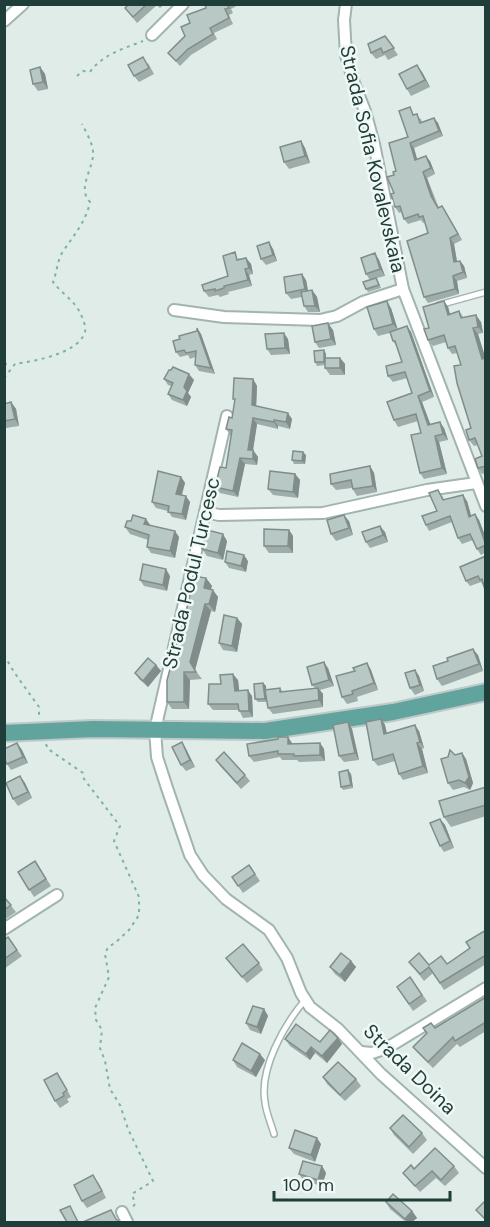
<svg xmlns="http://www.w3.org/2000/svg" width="490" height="1227" font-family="'DM Sans',sans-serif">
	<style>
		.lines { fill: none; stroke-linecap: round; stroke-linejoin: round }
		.service-casing { stroke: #a2b4b0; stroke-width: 8 }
		.minor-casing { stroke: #a2b4b0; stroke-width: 14 }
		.primary-casing { stroke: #c0c9c8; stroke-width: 20 }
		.path { stroke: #7eb1a9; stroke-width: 2; stroke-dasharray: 3 4.5; stroke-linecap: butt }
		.service { stroke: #fff; stroke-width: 5 }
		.minor { stroke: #fff; stroke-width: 10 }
		.primary { stroke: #61a49d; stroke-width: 16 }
		.wall { fill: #9eada9 }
		.shaded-wall { fill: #818d8a }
		.building { fill: #b8c9c5; stroke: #818d8a; stroke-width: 1.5 }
		.labels { text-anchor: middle; stroke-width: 5; stroke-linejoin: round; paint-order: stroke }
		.street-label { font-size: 20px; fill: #1f3d39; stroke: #f0f8f5 }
	</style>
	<rect width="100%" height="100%" fill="#dfece8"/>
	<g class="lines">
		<g class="service-casing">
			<g id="service">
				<polyline points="439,305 486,292"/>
				<path d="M274,1134c-3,-11 -8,-21 -9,-32 -6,-33 19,-77 40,-102"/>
			</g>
		</g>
		<g class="minor-casing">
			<g id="minor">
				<polyline points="346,4 344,20 346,55 354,83 365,111 374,144 403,289 486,506"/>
				<polyline points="4,21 23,4"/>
				<polyline points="152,35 183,4"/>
				<polyline points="174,310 224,317 320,320 337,316 363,302 403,289"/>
				<polyline points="227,416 155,730 157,757 167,788 190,855 203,875 226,899 269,930 287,958 301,993 310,1007 338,1029 381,1074 486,1168"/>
				<polyline points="205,512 219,515 323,513 427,490 476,483"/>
				<polyline points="4,929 57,895"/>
				<polyline points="361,1052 372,1053 387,1048 486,988"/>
				<polyline points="122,1212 127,1222"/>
			</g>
		</g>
		<g class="primary-casing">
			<polyline id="primary" points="4,733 93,729 265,731 393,712 486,692"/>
		</g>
		<g class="path">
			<path d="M77,76l6,-5 7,1c13,-18 33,-23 53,-31"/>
			<path d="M4,378l11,-14c19,-3 63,-10 70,-32 1,-6 -2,-14 -5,-19 -4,-11 -20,-21 -27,-31 4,-10 4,-20 9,-29 11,-17 24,-31 28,-51 -14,-14 5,-35 3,-51 -1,-9 -7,-19 -11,-27"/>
			<polyline points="4,655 14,672 39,707 39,717"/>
			<polyline points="46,744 48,749 83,773 84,779 120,826 114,841 139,897 139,915 129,930 115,943 108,947 105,954 109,977 95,1008 96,1020 102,1030 100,1048 105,1061 110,1089 120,1105 128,1129 153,1181 132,1194 135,1204 133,1207"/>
		</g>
		<use href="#service" class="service"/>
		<use href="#minor" class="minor"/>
		<use href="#primary" class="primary"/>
	</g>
	<g class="wall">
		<polygon points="129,4 165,4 160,8 157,5 137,23 125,8"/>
		<polygon points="205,4 240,4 231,9 233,13 229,15 233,24 214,33 217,39 191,55 180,66 168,53 185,36 190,23 206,8"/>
		<polygon points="385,36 398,55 388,60 385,55 376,59 371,53"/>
		<polygon points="148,63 154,74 139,82 134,76"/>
		<polygon points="40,67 45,74 48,89 38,91 33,84"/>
		<polygon points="422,72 430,87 411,96 407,89"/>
		<polygon points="414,113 414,115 421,119 422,122 434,118 438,123 443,136 414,148 417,159 430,161 435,174 427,178 439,208 446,212 462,240 454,244 457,261 460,261 464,266 467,278 457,281 459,294 428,303 424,297 428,233 425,222 423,223 421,220 408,224 404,219 402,212 399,213 395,207 394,193 396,171 408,137"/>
		<polygon points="301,141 305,148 310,163 289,169 284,162"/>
		<polygon points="273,249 277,261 266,265 261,259"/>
		<polygon points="375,253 379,260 385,276 377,278 381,288 368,292 366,289 370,280 366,274"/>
		<polygon points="239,258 240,260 246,258 251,264 253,274 249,275 252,286 228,292 229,294 220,297 218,295 209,297 204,291 228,276"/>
		<polygon points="306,280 308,291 312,290 317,297 320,312 308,312 304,306 302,297 291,299 286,293"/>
		<polygon points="444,301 448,307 450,314 459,311 464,318 481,322 483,333 478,334 486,360 486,473 482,474 478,468 482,456 478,445 474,446 469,440 471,428 461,365 457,353 452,354 448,348 446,342 433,346 428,340 429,328"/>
		<polygon points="391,308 397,329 407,326 411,332 434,397 422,402 430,425 444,428 448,440 439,442 447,474 424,479 420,473 421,433 418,421 398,427 394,420 412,393 407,378 393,382 388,376 402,362 397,347 393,341 390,333 378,336 374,329"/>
		<polygon points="197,328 201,334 215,374 199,371 195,365 195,357 190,359 188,355 180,357 176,352 180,339 197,331"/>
		<polygon points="333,330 336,345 319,348 315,342"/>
		<polygon points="288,339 290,354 271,355 267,349"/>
		<polygon points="324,350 326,354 326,358 340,358 345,364 345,375 330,375 325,368 325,365 317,366 315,362"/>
		<polygon points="164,379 194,380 188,393 191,397 187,406 172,400 168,394 171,386 168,385"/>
		<polygon points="253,379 257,386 256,406 292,419 290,429 278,426 278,429 257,424 253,450 258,457 257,465 245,464 238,497 220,493 215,487 226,468 231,436 226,429 232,418 235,401 233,399"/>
		<polygon points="11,402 16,409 19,426 6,428 4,425 4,404"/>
		<polygon points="306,455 305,464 294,464 292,460"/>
		<polygon points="370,466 374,473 377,492 357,496 352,488 336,490 331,484"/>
		<polygon points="295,474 300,480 298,498 273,495 268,489"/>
		<polygon points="181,477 185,483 182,495 190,502 186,520 172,517 168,511 156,508 152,502"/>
		<polygon points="442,495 444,500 467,501 471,516 475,514 479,520 486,538 486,552 481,555 477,549 473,540 462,544 458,538 452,522 429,531 426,525 437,511"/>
		<polygon points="349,521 353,535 336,541 331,534"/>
		<polygon points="151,526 179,537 175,558 151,553 147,547 148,540 130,534 125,527"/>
		<polygon points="289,530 293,536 293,553 269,553 264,546"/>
		<polygon points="385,532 388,542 370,548 366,542"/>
		<polygon points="227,541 223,560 207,556 202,549"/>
		<polygon points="486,556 486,591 481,582 470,586 466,581"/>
		<polygon points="248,561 246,572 229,568 225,562"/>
		<polygon points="170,576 167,591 144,586 140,580"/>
		<polygon points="206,578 212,586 211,589 218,597 215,612 211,611 195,670 202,679 190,680 189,709 172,709 167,702"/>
		<polygon points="237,618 242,624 237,652 223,650 219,643"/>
		<polygon points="478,655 483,671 442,686 437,679 448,661"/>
		<polygon points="367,663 371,670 378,690 357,697 358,701 347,704 342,697 355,671"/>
		<polygon points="156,665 161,671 148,687 139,679 135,673"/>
		<polygon points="328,668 334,686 320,690 323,694 323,707 273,714 268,708 267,702 258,702 255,699 263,683 266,686 266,690 280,688 283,692 315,688 312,685"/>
		<polygon points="415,670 419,676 424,691 415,695 410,688"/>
		<polygon points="238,680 239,690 252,696 253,717 243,718 239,710 213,710 208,704 221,684"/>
		<polygon points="381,719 385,725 387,733 419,731 424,748 422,749 428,773 403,780 399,774 395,761 378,766 373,760"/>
		<polygon points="348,722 352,729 359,760 344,762 339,756"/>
		<polygon points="288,737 292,744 320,743 324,749 325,761 299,762 297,760 282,760 280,757 254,762 249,756"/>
		<polygon points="182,742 186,749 195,767 186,771 181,765"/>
		<polygon points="17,743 22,750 28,763 11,770 7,764"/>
		<polygon points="462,753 466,759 473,783 470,790 464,787 453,790 448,783 455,755"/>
		<polygon points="216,760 245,775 250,781 241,789 220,766"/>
		<polygon points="351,774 353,788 343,790 341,787"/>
		<polygon points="20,776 25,783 32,798 18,806 13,799"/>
		<polygon points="486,787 486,816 451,827 444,817"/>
		<polygon points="440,819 445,825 454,848 444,852 440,846"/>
		<polygon points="35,861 51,886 34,897 18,872"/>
		<polygon points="249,865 260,881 243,893 232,877"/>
		<polygon points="4,897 16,912 4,920"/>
		<polygon points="486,930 486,964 444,990 433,973 424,981 409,962 429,965 447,964 470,948"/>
		<polygon points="4,940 17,950 22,956 4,969"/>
		<polygon points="226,958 259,963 263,970 247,983"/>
		<polygon points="351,961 356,967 345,982 335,974 330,967"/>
		<polygon points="410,977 427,1001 413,1011 397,987"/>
		<polygon points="486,997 486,1031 460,1047 457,1044 433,1068 418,1053 413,1047 435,1028"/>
		<polygon points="264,1009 268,1016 261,1034 250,1030 246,1023"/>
		<polygon points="338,1038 342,1044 327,1063 315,1053 310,1060 290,1046 285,1039 320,1042"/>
		<polygon points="233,1060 265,1060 256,1077 237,1067"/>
		<polygon points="57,1073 71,1097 67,1099 69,1102 60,1108 55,1101"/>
		<polygon points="323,1077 356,1079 361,1086 345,1101 327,1084"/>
		<polygon points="390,1128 422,1133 427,1140 413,1154 394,1135"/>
		<polygon points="321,1144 315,1162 294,1154 289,1148"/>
		<polygon points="322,1166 326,1173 322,1186 304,1181 299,1174"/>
		<polygon points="454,1166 459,1173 445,1186 436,1178 420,1192 403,1173 414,1169"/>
		<polygon points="98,1182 106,1198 87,1208 82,1201"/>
		<polygon points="386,1202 412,1211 417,1218 412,1222 406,1222 390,1209"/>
	</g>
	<g class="shaded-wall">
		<polygon points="417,65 422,72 430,87 425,80"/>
		<polygon points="40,67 45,74 48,89 43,82"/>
		<polygon points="434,118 438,123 443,136 439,131"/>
		<polygon points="301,141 305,148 310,163 305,156"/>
		<polygon points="410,143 414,148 419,166 415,160"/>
		<polygon points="426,156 430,161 435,174 431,168"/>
		<polygon points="423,172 427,178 435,202 442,214 431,196"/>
		<polygon points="442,206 446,212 462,240 458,234"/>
		<polygon points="450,238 454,244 458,268 454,262"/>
		<polygon points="269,242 273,249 277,261 273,255"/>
		<polygon points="375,253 379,260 385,276 380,269"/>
		<polygon points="246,258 251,264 253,274 249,268"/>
		<polygon points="460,261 464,266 467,278 463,272"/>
		<polygon points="245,269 249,275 252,286 248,280"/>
		<polygon points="302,274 306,280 309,296 305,289"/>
		<polygon points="453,276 457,281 459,294 455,289"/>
		<polygon points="312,290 317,297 320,312 315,306"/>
		<polygon points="387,301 391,308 398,330 393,324"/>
		<polygon points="444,301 448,307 452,321 448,315"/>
		<polygon points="476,315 481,322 483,333 478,327"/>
		<polygon points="328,323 333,330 336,345 331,339"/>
		<polygon points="407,326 411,332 434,397 430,391"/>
		<polygon points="197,328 201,334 215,374 211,368"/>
		<polygon points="473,328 478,334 486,360 486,363 482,359"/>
		<polygon points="284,333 288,339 290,354 285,348"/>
		<polygon points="324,350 326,354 326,365 324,362"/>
		<polygon points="340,358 345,364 345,375 340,368"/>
		<polygon points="4,360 7,364 4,369"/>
		<polygon points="189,374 194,380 188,393 191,397 187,406 183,400 184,387"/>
		<polygon points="253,379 257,386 256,411 252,405"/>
		<polygon points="418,396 422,402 433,431 428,425"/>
		<polygon points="11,402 16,409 19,426 15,419"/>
		<polygon points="288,413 292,419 290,429 286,422"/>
		<polygon points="253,418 257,424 252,456 248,450"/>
		<polygon points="274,420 278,426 278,429 274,422"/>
		<polygon points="440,422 444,428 448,440 443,434"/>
		<polygon points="435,436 439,442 447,474 442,468"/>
		<polygon points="253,450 258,457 257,465 253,459"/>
		<polygon points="303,452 306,455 305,464 302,461"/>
		<polygon points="240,458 245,464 238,497 233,491"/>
		<polygon points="370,466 374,473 377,492 373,486"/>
		<polygon points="295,474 300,480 298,498 293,492"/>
		<polygon points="181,477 185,483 180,500 176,494"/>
		<polygon points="463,495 467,501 473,522 469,517"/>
		<polygon points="186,496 190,502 186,520 182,514"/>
		<polygon points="475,514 479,520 486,538 486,543"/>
		<polygon points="344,515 349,521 353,535 349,528"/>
		<polygon points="146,519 151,526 144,524"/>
		<polygon points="380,526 385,532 388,542 383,535"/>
		<polygon points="289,530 293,536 293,553 288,546"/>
		<polygon points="175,531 179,537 175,558 170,551"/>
		<polygon points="223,534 227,541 223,560 218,553"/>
		<polygon points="244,555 248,561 246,572 241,566"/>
		<polygon points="166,569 170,576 167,591 163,585"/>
		<polygon points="206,578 212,586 209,595 204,588"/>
		<polygon points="213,590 218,597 215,612 209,604"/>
		<polygon points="205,604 211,611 195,670 190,662"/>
		<polygon points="237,618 242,624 237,652 232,646"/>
		<polygon points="473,649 478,655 483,671 479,664"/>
		<polygon points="324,662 328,668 334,686 329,680"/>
		<polygon points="367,663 371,670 378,690 374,683"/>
		<polygon points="156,665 161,671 148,687 143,681"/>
		<polygon points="415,670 419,676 424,691 420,685"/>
		<polygon points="184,672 190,680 189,709 184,702"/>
		<polygon points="233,674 238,680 240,697 235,691"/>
		<polygon points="263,683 266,686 267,702 265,699"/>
		<polygon points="318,688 323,694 323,707 319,700"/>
		<polygon points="248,690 252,696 253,717 249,711"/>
		<polygon points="381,719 385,725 388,740 384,734"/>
		<polygon points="348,722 352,729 359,760 355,753"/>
		<polygon points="415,725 419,731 424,748 420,742"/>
		<polygon points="288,737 292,743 292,750 288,744"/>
		<polygon points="182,742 186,749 195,767 190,760"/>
		<polygon points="17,743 22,750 28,763 23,757"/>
		<polygon points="320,743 324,749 325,761 320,755"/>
		<polygon points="417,743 422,749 428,773 423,766"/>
		<polygon points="462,753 466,759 473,783 470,790 465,783"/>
		<polygon points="348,770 351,774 353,788 351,785"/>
		<polygon points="20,776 25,783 32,798 28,792"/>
		<polygon points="440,819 445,825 454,848 450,841"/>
		<polygon points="351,961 356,967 345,982 340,975"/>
		<polygon points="264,1009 268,1016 261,1034 257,1027"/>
		<polygon points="338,1038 342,1044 327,1063 322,1056"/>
		<polygon points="311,1047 315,1053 310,1060 306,1054"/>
		<polygon points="260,1054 265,1060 256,1077 251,1071"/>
		<polygon points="317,1138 321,1144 315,1162 311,1155"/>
		<polygon points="322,1166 326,1173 322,1186 318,1180"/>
		<polygon points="412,1211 417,1218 412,1222 408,1222 405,1219"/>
	</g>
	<g class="building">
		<polygon points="129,4 147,4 133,17 125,8"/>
		<polygon points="205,4 227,4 229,8 225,9 229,18 210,28 213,34 188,49 176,61 168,53 185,36 181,27 190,23 187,15 206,8"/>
		<polygon points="385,36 394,48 383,53 381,48 371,53 368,44"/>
		<polygon points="143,57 149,68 134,76 128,65"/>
		<polygon points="417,65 425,80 407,89 399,74"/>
		<polygon points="40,67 43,82 33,84 30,70"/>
		<polygon points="410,107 413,115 417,114 420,123 434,118 439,131 410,143 415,160 426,156 431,168 423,172 431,196 438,208 442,206 458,234 450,238 454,262 460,261 463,272 453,276 455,289 424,297 407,241 428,233 423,216 419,217 418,214 404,219 400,206 395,207 391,194 394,193 387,177 394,175 393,172 396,171 389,143 408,137 399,111"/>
		<polygon points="301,141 305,156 284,162 280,147"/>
		<polygon points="269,242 273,255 261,259 257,246"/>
		<polygon points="235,252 237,260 246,258 249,268 245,269 248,280 224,286 224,288 215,291 215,289 204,291 202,285 228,276 223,256"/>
		<polygon points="375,253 380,269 366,274 361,258"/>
		<polygon points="302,274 305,289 286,293 284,277"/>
		<polygon points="376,278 379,285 366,289 363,282"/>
		<polygon points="312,290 315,306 304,306 301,292"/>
		<polygon points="387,301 393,324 374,329 367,307"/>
		<polygon points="444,301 448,315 459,311 461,318 476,315 478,327 473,328 482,359 485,358 486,362 486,466 478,468 475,459 482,456 475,438 469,440 466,430 471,428 457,383 454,366 461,365 455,346 448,348 444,335 428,340 424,329 429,328 423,307"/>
		<polygon points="328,323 331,339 315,342 312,326"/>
		<polygon points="407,326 430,391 418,396 428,425 440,422 443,434 435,436 442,468 420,473 411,435 421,433 416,414 394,420 387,402 412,393 405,372 388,376 386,366 402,362 395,341 393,341 390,332"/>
		<polygon points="197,328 211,368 195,365 196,351 186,353 184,350 176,352 173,341 180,339 179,336 197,331"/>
		<polygon points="284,333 285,348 267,349 265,334"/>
		<polygon points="324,350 324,362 315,362 314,351"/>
		<rect x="325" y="358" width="15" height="10"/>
		<polygon points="173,367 189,374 184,387 187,391 183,400 168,394 173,383 164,379 169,370 171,370"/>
		<polygon points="234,378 253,379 252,405 288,413 286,422 274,420 274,422 253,418 248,450 253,450 253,459 240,458 233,491 215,487 220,467 226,468 232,430 226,429 229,417 232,418 235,399 233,399"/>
		<polygon points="11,402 15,419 4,421 4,404"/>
		<polygon points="293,451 303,452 302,461 292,460"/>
		<polygon points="370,466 373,486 353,489 351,480 331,484 330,474"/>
		<polygon points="158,471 181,477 176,494 186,496 182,514 168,512 169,506 152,502"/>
		<polygon points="270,471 295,474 293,492 268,489"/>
		<polygon points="438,490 443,500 463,495 469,517 475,514 486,545 477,549 470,534 458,538 450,516 426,525 422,516 437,511 429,493"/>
		<polygon points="133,515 146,519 144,524 175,531 170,551 147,547 149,535 125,527 127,521 131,521"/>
		<polygon points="344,515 349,528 331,534 327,520"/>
		<polygon points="380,526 383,535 366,542 362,532"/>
		<polygon points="264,529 289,530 288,546 264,546"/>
		<polygon points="207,530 223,534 218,553 202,549"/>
		<polygon points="227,551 244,555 241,566 225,562"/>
		<polygon points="486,556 486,589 485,590 482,579 480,580 478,576 466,581 460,567"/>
		<polygon points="143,564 166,569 163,585 140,580"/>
		<polygon points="193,576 206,578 204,588 213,590 209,604 205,604 190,662 196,672 184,672 184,702 167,702 167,680 189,600"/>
		<polygon points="224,615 237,618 232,646 219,643"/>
		<polygon points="473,649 479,664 437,679 433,666 448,661 447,658"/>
		<polygon points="148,658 156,665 143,681 135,673"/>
		<polygon points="324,662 329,680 312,685 307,667"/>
		<polygon points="367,663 374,683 352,691 353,694 342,697 336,676 355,671 353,668"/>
		<polygon points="415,670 420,685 410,688 405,673"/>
		<polygon points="233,674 235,691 248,690 249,711 239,711 238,704 208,704 209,684 221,684 220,675"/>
		<polygon points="263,683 265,699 255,699 254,684"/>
		<polygon points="280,688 280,692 318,688 319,700 268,708 265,690"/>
		<polygon points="381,719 384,734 415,725 420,742 417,743 423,766 399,774 393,754 373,760 366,722"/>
		<polygon points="348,722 355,753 339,756 333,725"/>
		<polygon points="278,737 288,737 288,744 320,743 320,755 294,756 294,754 278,754 278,751 249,756 247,744 278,739"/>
		<polygon points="182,742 190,760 181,765 172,747"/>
		<polygon points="17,743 23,757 7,764 4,758 4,749"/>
		<polygon points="450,750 455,755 462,753 469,777 465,783 459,780 448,783 441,759 448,757"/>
		<polygon points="224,752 245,775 237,783 216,760"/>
		<polygon points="348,770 351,785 341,787 339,772"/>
		<polygon points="20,776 28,792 13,799 6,783"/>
		<polygon points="486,787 486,805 444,817 439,801"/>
		<polygon points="440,819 450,841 440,846 430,823"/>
		<polygon points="35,861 46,879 29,890 18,872"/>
		<polygon points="249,865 255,874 238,886 232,877"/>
		<polygon points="4,897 11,905 4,910"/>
		<polygon points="486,930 486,955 440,983 429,967 420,974 409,962 419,953 429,965 441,956 447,964 470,948 466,942"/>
		<polygon points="8,937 17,950 4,959 4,940"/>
		<polygon points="243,944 259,963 242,977 226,958"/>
		<polygon points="341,953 351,961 340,975 330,967"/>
		<polygon points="410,977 422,995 409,1004 397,987"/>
		<polygon points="486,997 486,1022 455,1041 453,1037 428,1062 413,1047 427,1033 423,1028 431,1023 435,1028"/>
		<polygon points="253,1006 264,1009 257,1027 246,1023"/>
		<polygon points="296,1024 320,1042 330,1030 338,1038 322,1056 311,1047 306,1054 285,1039"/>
		<polygon points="242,1043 260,1054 251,1071 233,1060"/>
		<polygon points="338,1062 356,1079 340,1095 323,1077"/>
		<polygon points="57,1073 67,1090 63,1093 64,1096 55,1101 44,1080"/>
		<polygon points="403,1115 422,1133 409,1147 390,1128"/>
		<polygon points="295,1130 317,1138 311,1155 289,1148"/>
		<polygon points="435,1148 454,1166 441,1180 432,1171 415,1186 403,1173 411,1165 414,1169"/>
		<polygon points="303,1161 322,1166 318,1180 299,1174"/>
		<polygon points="93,1175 102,1191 82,1201 74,1185"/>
		<polygon points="393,1194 412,1211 405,1219 386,1202"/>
		<polygon points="486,1200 486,1220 476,1210"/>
		<polygon points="70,1206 78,1222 67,1222 60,1210"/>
		<polygon points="111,1210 116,1219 120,1222 83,1222"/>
	</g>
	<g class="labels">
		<g class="street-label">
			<text transform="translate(373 159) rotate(77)" y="7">Strada Sofia Kovalevskaia</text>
			<text transform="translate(191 573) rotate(-77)" y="7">Strada Podul Turcesc</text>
			<text transform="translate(410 1069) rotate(44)" y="7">Strada Doina</text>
		</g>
	</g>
	<rect width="490" height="1227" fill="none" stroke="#1f3d39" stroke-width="12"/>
	<path d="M274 1191v9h176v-9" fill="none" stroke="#1f3d39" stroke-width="3"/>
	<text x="283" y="1191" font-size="18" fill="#1f3d39" stroke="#f0f8f5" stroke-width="4.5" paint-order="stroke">100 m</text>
</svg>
